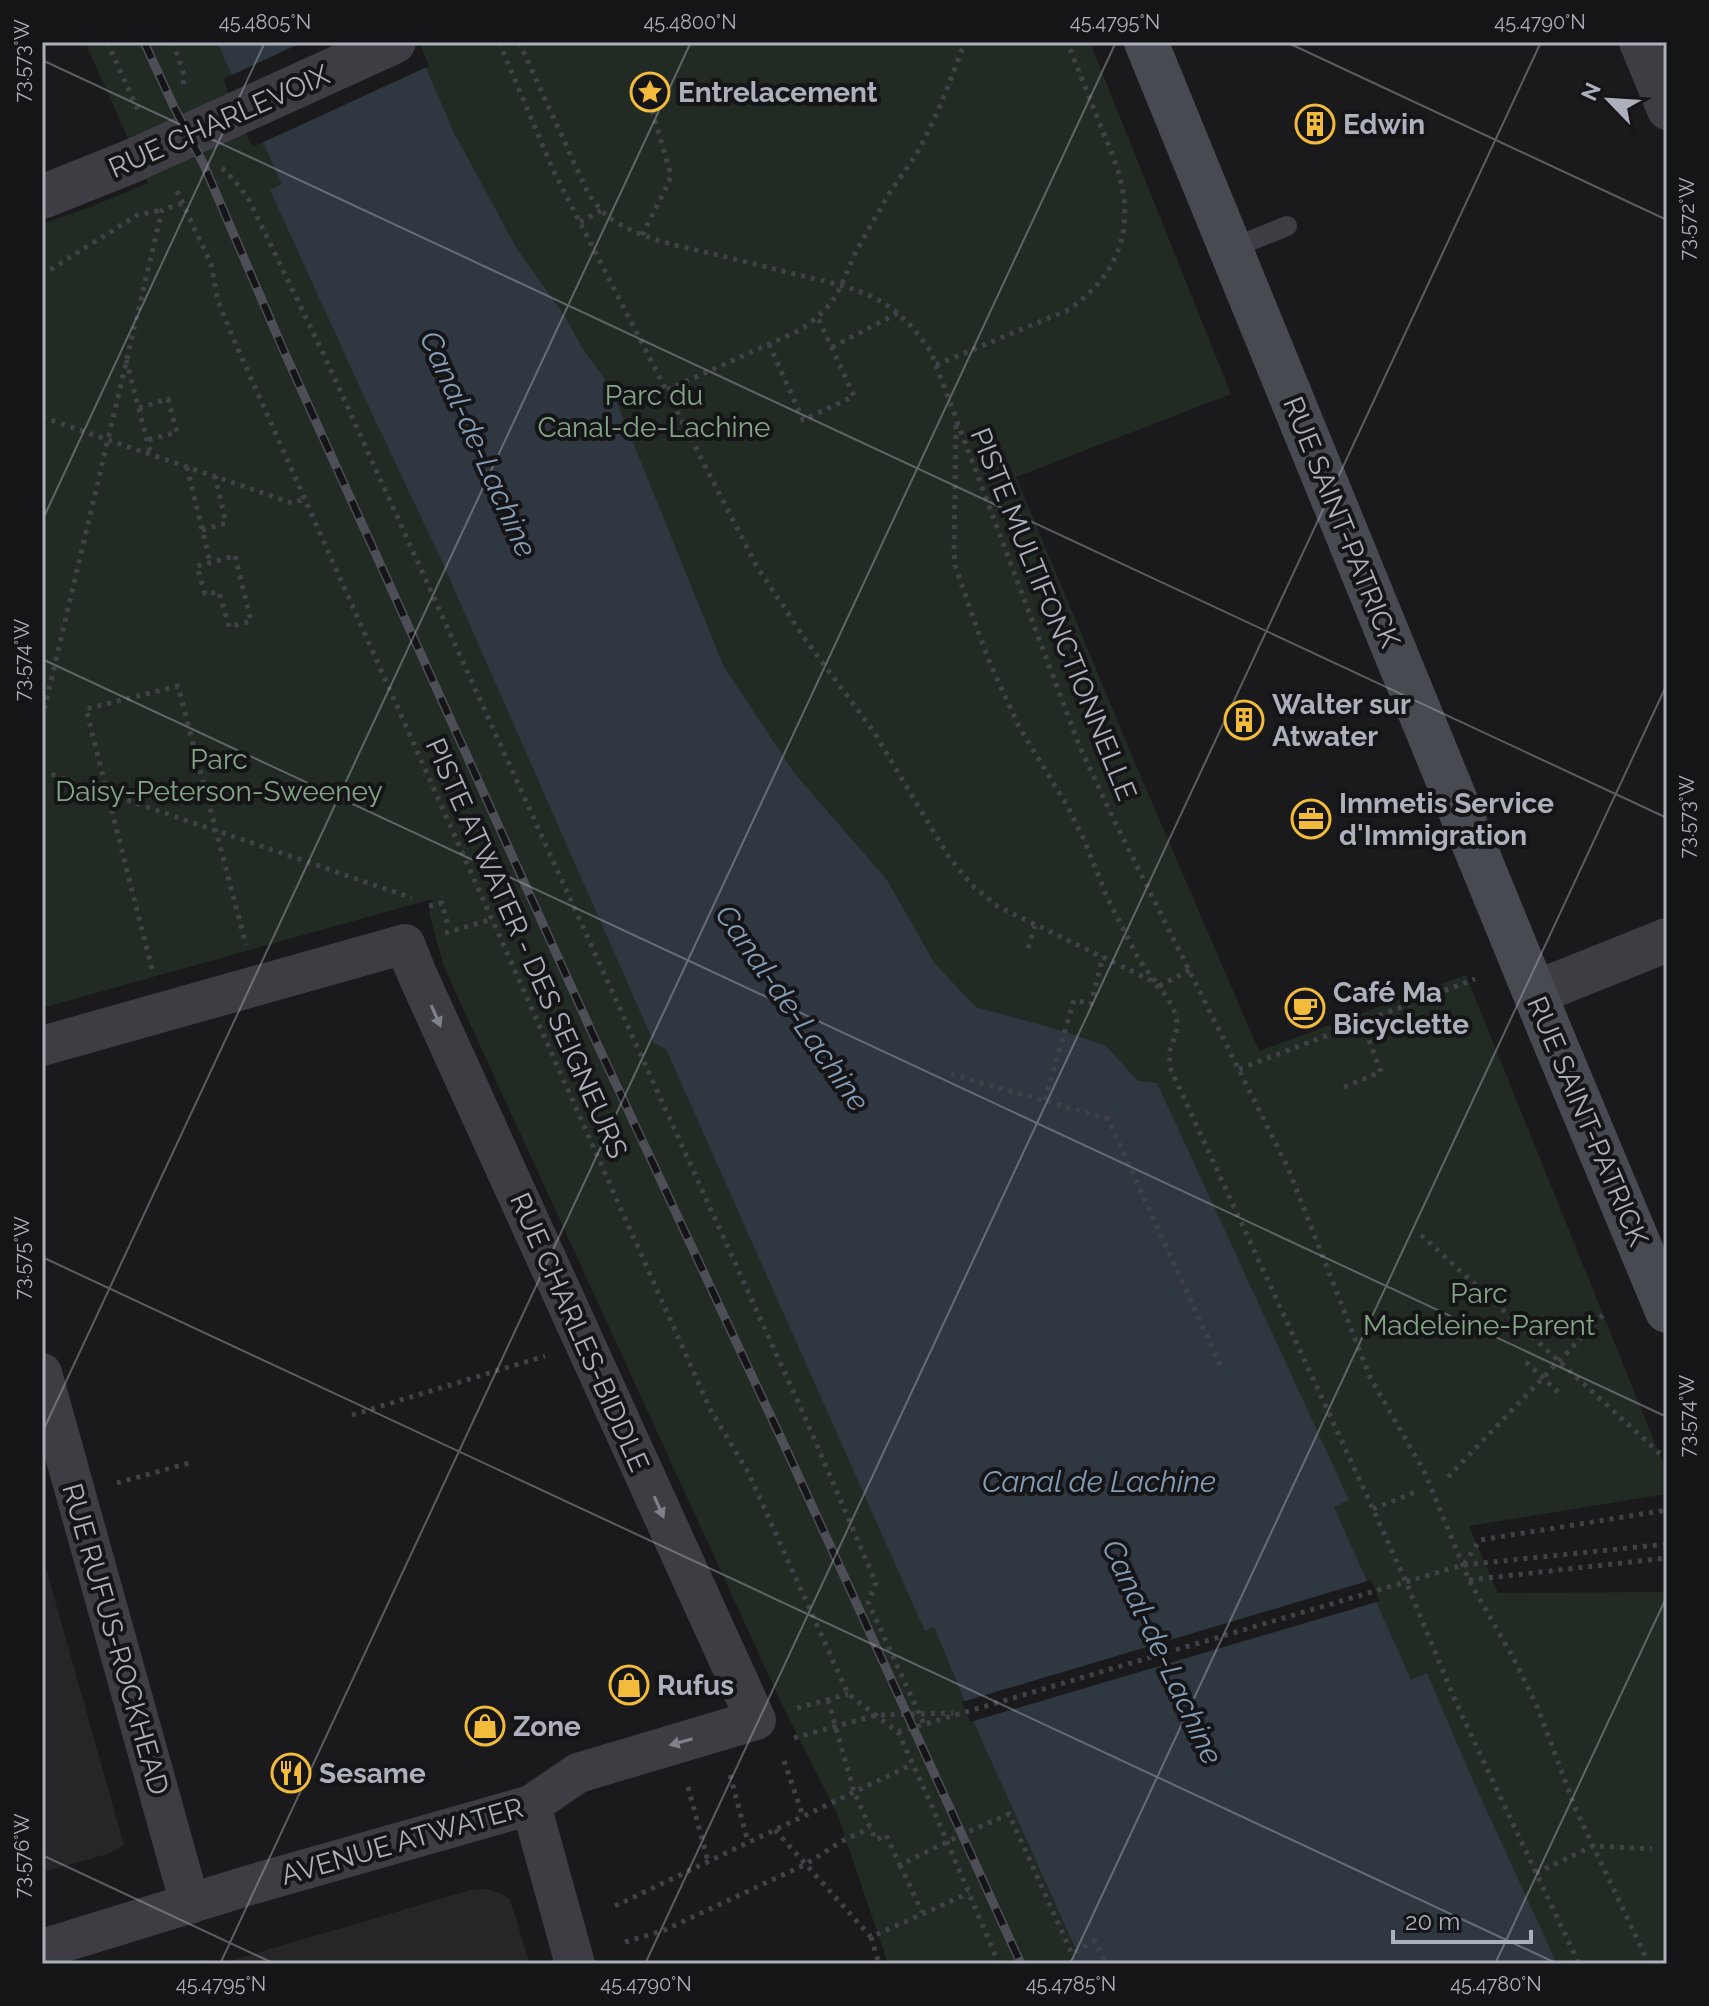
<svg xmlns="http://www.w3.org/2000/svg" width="1709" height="2006" font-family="Raleway,sans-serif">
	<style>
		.built { fill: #262629 }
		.green { fill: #212a23 }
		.water { fill: #2f3840 }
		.pier { fill: #1a1a1c }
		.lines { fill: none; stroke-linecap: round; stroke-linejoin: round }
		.path { stroke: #404248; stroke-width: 5; stroke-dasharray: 4 6; stroke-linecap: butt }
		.service { stroke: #3d3d43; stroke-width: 20 }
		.minor { stroke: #3d3d43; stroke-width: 40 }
		.tertiary { stroke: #3d3d43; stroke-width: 44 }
		.secondary { stroke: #484a51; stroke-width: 44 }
		.rail-casing { stroke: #4e4f56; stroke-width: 9 }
		.rail { stroke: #151417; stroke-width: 6; stroke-dasharray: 18; stroke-linecap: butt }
		.oneway { fill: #80828b }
		.ticks { fill: none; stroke: #acb0bb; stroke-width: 2; stroke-opacity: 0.45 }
		.labels { text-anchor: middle; stroke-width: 8; stroke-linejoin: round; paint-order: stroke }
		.poi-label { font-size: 28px; font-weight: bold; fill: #acb0bb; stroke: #151417; text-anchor: start }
		.street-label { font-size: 28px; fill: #acb0bb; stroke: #151417 }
		.park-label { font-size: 28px; fill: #83a687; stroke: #151417 }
		.water-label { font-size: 30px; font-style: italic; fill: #849db6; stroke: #151417 }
		.neatline { fill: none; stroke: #acb0bb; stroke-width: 3 }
		.ticks-label { font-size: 20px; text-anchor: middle; fill: #acb0bb }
	</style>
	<rect width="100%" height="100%" fill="#1a1a1c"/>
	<g class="built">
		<polygon points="42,1554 124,1845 108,1854 42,1872"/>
		<polygon points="486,1889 504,1895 510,1900 530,1964 219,1964 471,1890"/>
	</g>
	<polygon class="green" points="85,42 1090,42 1231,394 1016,477 1136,765 1259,1051 1466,975 1667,1473 1667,1494 1469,1526 1498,1593 1667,1592 1667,1964 888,1964 837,1813 785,1711 444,967 429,913 432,899 42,1008 42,224 90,207 148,183"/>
	<polygon class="water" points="217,42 415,42 453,131 517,249 566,318 582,348 610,386 724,667 795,774 887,880 935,964 976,1007 1066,1032 1106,1046 1138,1081 1157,1083 1349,1500 1334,1507 1411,1680 1427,1673 1470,1774 1557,1964 1070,1964 1068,1961 1078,1954 975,1725 934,1627 925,1631 666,1049 654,1043 440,557 368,405 270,190 282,184 263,142 253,147 225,85 223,79 232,75"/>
	<g class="pier">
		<polygon points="303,42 419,42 429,66 253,147 236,114 223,79"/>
		<polygon points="1371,1580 1380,1601 970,1722 962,1702"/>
	</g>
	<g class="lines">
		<g class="path">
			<polyline points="107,42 138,110"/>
			<polyline points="173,42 184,75 183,87"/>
			<path d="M499,42l55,130 202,393 49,74 69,93 74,124 24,29 25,21 153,74c13,9 26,27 27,44 0,10 -5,18 -7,26 -1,7 0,14 1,20l202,439 33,73 51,123 122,259"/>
			<path d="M519,42l68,149c7,12 16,23 29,31 24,15 53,22 80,28 34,8 68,16 102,25 27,6 57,12 82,26 22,12 37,31 51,51l148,393 33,71 176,352 82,209 54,94 45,109 47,83 21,43 39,104 73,154"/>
			<polyline points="222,168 235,181 248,198 324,355 803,1413 876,1583 868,1602 924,1724"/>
			<polyline points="177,191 211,264 218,301 234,340 710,1409 748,1472 848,1694 898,1732 931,1804 999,1964"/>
			<polyline points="580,222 602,210"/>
			<polyline points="642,235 668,184 671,175 650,103"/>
			<polyline points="42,275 137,215 162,210"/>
			<polyline points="769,344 803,420 854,396 818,318"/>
			<polyline points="832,347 898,313"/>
			<polyline points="126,360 151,455"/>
			<path d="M936,365l132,-55c47,-32 68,-78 51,-135 -4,-15 -11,-31 -17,-46 -12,-29 -23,-58 -35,-87"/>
			<path d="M667,390l131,-59c39,-25 39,-38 57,-77 8,-16 18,-32 27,-48 10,-20 26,-37 37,-57 19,-34 32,-71 46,-107"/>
			<polyline points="139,408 168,399 177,432 148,440"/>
			<polyline points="42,417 292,503 305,499"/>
			<polyline points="956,425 954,550 955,565 977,629 990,663 1019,727 1068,807 1085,842 1107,897 1139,960 1159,986 1190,970"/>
			<polyline points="187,467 210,562"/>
			<polyline points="202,530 226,523 215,476"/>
			<polygon points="235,556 251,621 229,627 219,592 205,594 197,566"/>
			<polyline points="42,719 162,210 183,203"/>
			<polyline points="42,771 412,898"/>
			<polyline points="429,906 442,903 448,926"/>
			<polyline points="445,933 493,919"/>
			<polyline points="1028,948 1035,926"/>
			<polyline points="152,969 86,709 178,686 246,945"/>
			<polyline points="1239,1069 1475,979"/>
			<polyline points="951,1074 1108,1119 1222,1369"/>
			<polyline points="1344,1087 1381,1072 1362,1022"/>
			<polyline points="1045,1100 1074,1000 1091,1004 1103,956"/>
			<polyline points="1421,1235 1667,1460"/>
			<polyline points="1526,1362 1559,1393"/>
			<polyline points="352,1415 545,1356"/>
			<polyline points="1448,1477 1604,1314"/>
			<polyline points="117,1483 189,1463"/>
			<polyline points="1373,1509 1418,1491"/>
			<polyline points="1464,1564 1480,1540 1667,1510"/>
			<polyline points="1469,1580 1667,1558"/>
			<polyline points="828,1700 854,1792 876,1840 886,1835 900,1865 961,1835 1009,1814 1072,1954 1095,1941 1106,1964"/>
			<polyline points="797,1708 848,1694"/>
			<polyline points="898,1732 1463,1565 1667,1544"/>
			<polyline points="794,1738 877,1715 953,1713"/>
			<polyline points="784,1761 803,1816"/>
			<polyline points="730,1775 748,1842"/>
			<polyline points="688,1787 708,1861"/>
			<polyline points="775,1830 871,1937 969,1893"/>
			<polyline points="900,1865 922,1912"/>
			<polyline points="1536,1873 1593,1846 1652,1849"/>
			<polyline points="615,1906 913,1764"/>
			<polyline points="871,1937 879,1964"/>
			<polyline points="625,1942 665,1930 806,1864 842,1841 870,1828"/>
			<polyline points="205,1961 206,1964"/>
		</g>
		<polyline class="service" points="1230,249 1287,226"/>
		<g class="minor">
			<polyline points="1639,42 1667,110"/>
			<polyline points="42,1046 405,944 417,974 756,1720 578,1773 531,1805 250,1885 42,1949"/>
			<polyline points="42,1373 190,1904"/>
			<polyline points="531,1805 575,1964"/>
		</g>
		<g class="tertiary">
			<polyline points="42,197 132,161 394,42"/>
			<polyline points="1535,993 1667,940"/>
		</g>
		<polyline class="secondary" points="1146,42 1548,1026 1667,1311"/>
		<g class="rail-casing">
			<polyline id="rail" points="144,42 174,107 203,163 283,349 594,1037 787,1451 1021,1964"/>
		</g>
		<use href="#rail" class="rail"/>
	</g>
	<defs><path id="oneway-solid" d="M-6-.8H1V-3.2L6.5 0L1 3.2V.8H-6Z" transform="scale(2)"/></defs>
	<g class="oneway">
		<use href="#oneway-solid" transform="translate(436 1016) rotate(66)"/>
		<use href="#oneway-solid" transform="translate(659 1507) rotate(66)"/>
		<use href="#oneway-solid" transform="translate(681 1742) rotate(164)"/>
	</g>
	<path class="ticks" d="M1286,42l381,178M42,60l1625,758M42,521l223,-479M42,659l1625,758M42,1257l1516,707M42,1433l649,-1391M42,1855l233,109M220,1964l896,-1922M645,1964l896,-1922M1070,1964l597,-1280M1495,1964l172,-368"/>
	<defs>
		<g id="sight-ring" transform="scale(2)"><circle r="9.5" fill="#151417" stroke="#f2bb3b" stroke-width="1.5"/><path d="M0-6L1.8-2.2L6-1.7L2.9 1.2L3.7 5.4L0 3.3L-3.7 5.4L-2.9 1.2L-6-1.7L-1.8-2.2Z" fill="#f2bb3b"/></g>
		<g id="building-ring" transform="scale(2)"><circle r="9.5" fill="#151417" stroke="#f2bb3b" stroke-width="1.5"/><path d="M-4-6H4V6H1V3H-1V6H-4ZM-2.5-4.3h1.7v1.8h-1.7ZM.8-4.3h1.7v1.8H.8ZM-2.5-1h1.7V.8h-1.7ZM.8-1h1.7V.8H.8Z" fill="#f2bb3b"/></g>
		<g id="office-ring" transform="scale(2)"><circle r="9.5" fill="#151417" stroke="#f2bb3b" stroke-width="1.5"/><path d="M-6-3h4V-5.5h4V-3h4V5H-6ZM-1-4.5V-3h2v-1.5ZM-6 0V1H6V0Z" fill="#f2bb3b"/></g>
		<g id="cafe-ring" transform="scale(2)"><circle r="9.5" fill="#151417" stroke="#f2bb3b" stroke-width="1.5"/><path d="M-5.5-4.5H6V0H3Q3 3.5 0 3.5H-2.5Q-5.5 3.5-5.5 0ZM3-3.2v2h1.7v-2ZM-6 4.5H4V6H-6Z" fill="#f2bb3b"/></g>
		<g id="shop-ring" transform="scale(2)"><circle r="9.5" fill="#151417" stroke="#f2bb3b" stroke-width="1.5"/><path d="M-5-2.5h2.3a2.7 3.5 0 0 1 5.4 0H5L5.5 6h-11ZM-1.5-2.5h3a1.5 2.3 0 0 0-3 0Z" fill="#f2bb3b"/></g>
		<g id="restaurant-ring" transform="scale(2)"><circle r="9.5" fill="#151417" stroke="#f2bb3b" stroke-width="1.5"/><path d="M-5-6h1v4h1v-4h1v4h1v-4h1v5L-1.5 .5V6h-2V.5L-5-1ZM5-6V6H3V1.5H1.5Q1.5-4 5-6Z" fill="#f2bb3b"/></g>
	</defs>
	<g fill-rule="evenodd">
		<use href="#sight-ring" x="650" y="92"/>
		<use href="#building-ring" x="1315" y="124"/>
		<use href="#building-ring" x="1244" y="720"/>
		<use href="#office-ring" x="1311" y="819"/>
		<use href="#cafe-ring" x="1305" y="1008"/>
		<use href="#shop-ring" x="629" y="1685"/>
		<use href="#shop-ring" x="485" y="1726"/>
		<use href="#restaurant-ring" x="291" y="1773"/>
	</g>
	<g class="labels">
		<g class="poi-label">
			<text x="678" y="102">Entrelacement</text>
			<text x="1343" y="134">Edwin</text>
			<text x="1272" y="714">Walter sur<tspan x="1272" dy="32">Atwater</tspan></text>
			<text x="1339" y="813">Immetis Service<tspan x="1339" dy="32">d'Immigration</tspan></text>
			<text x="1333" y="1002">Café Ma<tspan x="1333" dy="32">Bicyclette</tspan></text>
			<text x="657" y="1695">Rufus</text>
			<text x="513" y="1736">Zone</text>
			<text x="319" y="1783">Sesame</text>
		</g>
		<g class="street-label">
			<text transform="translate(219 121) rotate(-24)" y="10">RUE CHARLEVOIX</text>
			<text transform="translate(1342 522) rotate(68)" y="10">RUE SAINT-PATRICK</text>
			<text transform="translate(1054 614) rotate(68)" y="10">PISTE MULTIFONCTIONNELLE</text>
			<text transform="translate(527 948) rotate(66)" y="10">PISTE ATWATER - DES SEIGNEURS</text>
			<text transform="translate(1588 1121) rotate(67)" y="10">RUE SAINT-PATRICK</text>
			<text transform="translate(580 1332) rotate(66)" y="10">RUE CHARLES-BIDDLE</text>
			<text transform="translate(116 1639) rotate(74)" y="10">RUE RUFUS-ROCKHEAD</text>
			<text transform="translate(402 1841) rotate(-16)" y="10">AVENUE ATWATER</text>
		</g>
		<g class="park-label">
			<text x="654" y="405">Parc du<tspan x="654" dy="32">Canal-de-Lachine</tspan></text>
			<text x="219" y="769">Parc<tspan x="219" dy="32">Daisy-Peterson-Sweeney</tspan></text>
			<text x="1479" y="1303">Parc<tspan x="1479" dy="32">Madeleine-Parent</tspan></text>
		</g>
		<g class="water-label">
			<text transform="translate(478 444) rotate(66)" y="10">Canal-de-Lachine</text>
			<text transform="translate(792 1008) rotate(55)" y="10">Canal-de-Lachine</text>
			<text x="1099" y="1492">Canal de Lachine</text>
			<text transform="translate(1162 1652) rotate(65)" y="10">Canal-de-Lachine</text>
		</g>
	</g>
	<rect width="1709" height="2006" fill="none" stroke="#151417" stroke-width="88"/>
	<g transform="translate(1609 100) rotate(295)" stroke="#151417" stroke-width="6" paint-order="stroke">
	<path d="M0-6L14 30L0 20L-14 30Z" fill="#acb0bb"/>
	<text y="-12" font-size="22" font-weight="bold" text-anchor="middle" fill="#acb0bb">N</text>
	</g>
	<path d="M1393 1930v12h138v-12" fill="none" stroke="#acb0bb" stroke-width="4"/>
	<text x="1405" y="1930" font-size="24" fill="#acb0bb" stroke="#151417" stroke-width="6" paint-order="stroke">20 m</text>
	<rect x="44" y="44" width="1621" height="1918" class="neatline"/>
	<g class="ticks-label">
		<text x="265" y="29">45.4805°N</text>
		<text x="690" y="29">45.4800°N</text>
		<text x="1115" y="29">45.4795°N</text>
		<text x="1540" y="29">45.4790°N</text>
		<text transform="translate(22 61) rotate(-90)" y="7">73.573°W</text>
		<text transform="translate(1687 219) rotate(-90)" y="7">73.572°W</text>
		<text transform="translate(22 660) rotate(-90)" y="7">73.574°W</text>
		<text transform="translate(1687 817) rotate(-90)" y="7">73.573°W</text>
		<text transform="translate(22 1258) rotate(-90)" y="7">73.575°W</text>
		<text transform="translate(1687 1416) rotate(-90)" y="7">73.574°W</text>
		<text transform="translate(22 1856) rotate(-90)" y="7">73.576°W</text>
		<text x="221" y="1991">45.4795°N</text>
		<text x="646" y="1991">45.4790°N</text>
		<text x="1071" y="1991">45.4785°N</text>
		<text x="1496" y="1991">45.4780°N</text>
	</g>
</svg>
